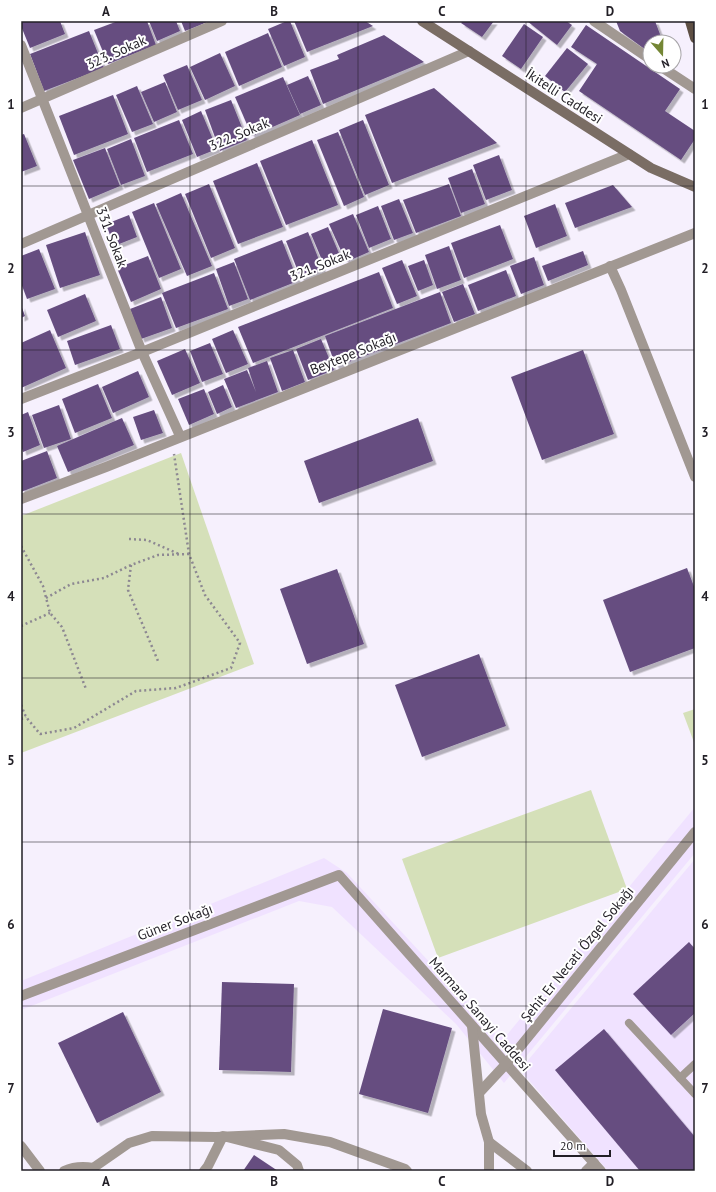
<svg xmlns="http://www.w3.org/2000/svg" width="716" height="1192" font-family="'PT Sans',sans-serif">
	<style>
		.built { fill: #f0e2ff }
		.green { fill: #d5e0b9 }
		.building { fill: #664e80; filter: url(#shadow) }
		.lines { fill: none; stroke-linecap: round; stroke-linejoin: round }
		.path { stroke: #8d8892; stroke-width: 2.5; stroke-dasharray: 2 3; stroke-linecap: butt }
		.lane { stroke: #a19892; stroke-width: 8 }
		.street { stroke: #a19892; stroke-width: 10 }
		.secondary { stroke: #7a6d64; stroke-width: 10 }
		.primary { stroke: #5e4f44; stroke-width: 10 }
		.grid { fill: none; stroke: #221f26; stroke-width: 1; stroke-opacity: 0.55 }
		.labels { text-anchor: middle; stroke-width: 4; stroke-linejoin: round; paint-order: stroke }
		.street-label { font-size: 14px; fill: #221f26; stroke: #fff }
		.neatline { fill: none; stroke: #221f26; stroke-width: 1.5 }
		.grid-label { font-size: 13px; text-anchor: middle; font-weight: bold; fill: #221f26 }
	</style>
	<defs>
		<filter id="shadow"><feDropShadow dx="3.5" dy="3.5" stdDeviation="0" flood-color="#0004"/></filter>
	</defs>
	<rect width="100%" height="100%" fill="#f6f0fd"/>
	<g class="built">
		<polygon points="695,807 695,853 504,1083 456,1024 332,907 299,901 21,1010 21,981 324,858 347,873 496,1034 506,1036"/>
		<polygon points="695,859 695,1171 608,1171 520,1070"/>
	</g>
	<g class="green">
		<polygon points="181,453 254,664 21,753 21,516"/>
		<polygon points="695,709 695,745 683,713"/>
		<polygon points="591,790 627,889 438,958 402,859"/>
	</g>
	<g class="building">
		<polygon points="21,21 60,21 65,34 30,48 21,26"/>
		<polygon points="118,21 147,21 156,45 108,64 94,30"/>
		<polygon points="149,21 176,21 180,31 157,41"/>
		<polygon points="181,21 210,21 185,31"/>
		<polygon points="287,21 290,21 305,57 284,66 268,29"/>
		<polygon points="294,21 365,21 373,26 307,52"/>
		<polygon points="463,21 494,21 482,37 461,23"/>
		<polygon points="527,21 566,21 572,25 557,45"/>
		<polygon points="616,21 655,21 663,42 650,42 650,53 620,31"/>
		<polygon points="524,24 543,37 521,69 502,56"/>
		<polygon points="586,25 680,89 665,111 695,131 695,139 681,160 579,91 597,64 571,47"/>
		<polygon points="89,31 104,68 44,91 30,54"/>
		<polygon points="268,33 282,67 239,86 225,52"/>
		<polygon points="384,35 424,62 323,104 310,70 339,59 337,55"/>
		<polygon points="567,48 588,64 565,92 545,76"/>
		<polygon points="220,53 235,86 205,100 190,67"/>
		<polygon points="187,65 202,100 178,110 163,75"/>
		<polygon points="308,76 321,105 300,114 287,85"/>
		<polygon points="283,77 300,115 252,136 235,97"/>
		<polygon points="165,82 177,112 154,122 141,92"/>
		<polygon points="137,86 153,124 132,132 116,95"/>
		<polygon points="434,88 497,143 392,183 365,115"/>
		<polygon points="113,95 128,134 74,155 59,116"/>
		<polygon points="231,100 247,140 220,151 205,110"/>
		<polygon points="201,111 217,149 197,157 182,120"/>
		<polygon points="179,120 193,154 147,172 134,138"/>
		<polygon points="363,120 389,185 365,195 339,130"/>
		<polygon points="338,132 364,197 344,206 317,140"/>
		<polygon points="24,134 37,166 21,172 21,135"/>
		<polygon points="131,139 145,176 121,185 107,149"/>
		<polygon points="312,140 338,205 286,225 260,161"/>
		<polygon points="105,148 120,186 89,199 73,160"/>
		<polygon points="499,155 512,190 486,200 473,165"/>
		<polygon points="257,163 283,227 238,244 213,181"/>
		<polygon points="472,169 485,204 461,213 448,178"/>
		<polygon points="209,184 235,248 211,258 185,194"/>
		<polygon points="449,184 461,216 416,233 403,200"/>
		<polygon points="613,185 632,207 575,228 565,203"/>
		<polygon points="181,193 212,266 187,276 156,204"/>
		<polygon points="399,199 413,233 394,240 381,206"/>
		<polygon points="154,203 181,269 159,278 132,212"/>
		<polygon points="555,204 567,236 536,248 524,216"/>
		<polygon points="378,206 391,239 369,248 356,215"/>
		<polygon points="353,214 369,252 346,262 329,224"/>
		<polygon points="129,215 137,237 114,246 106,224"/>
		<polygon points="500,225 513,259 464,278 451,243"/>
		<polygon points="328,227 341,258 324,265 311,234"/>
		<polygon points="85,232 100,275 60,288 46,245"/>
		<polygon points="308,232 323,270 301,279 286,241"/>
		<polygon points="282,240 298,281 250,300 234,259"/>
		<polygon points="449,246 461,280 437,289 425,255"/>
		<polygon points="39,249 55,289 27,299 21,283 21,256"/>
		<polygon points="583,251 588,265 548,281 542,266"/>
		<polygon points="148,256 161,289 131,302 117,268"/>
		<polygon points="534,257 544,285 521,294 510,266"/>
		<polygon points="402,260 417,296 397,304 382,268"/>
		<polygon points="424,260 433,285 418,291 408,266"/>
		<polygon points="234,262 248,299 229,306 216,269"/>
		<polygon points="506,270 516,296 478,311 468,285"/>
		<polygon points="379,272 393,308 253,363 238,327"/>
		<polygon points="214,273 228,309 176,328 162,293"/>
		<polygon points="463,284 475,314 454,322 442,292"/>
		<polygon points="440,292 451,323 336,367 325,336"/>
		<polygon points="85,294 96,321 58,337 47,310"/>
		<polygon points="161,297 172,328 141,339 130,309"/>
		<polygon points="21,305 25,316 21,318"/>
		<polygon points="111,325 120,349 75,365 67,341"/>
		<polygon points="50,330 66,368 21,388 21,343"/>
		<polygon points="233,330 248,364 226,373 212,339"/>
		<polygon points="321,339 334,370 308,380 296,349"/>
		<polygon points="210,343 223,374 202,382 190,351"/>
		<polygon points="185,349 200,383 172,395 157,361"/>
		<polygon points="293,350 305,382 282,391 270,358"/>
		<polygon points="583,350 614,434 542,460 511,377"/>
		<polygon points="267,361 278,392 236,408 224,379 247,370 256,392 248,368"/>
		<polygon points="138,371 149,397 113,413 102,387"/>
		<polygon points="98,384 112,418 75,433 62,399"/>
		<polygon points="223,385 232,407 217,414 208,392"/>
		<polygon points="204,389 214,414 189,425 178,399"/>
		<polygon points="59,405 71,439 44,448 32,415"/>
		<polygon points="154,410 163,433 141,440 133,417"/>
		<polygon points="28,412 40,445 23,452 21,445 21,415"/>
		<polygon points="122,418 134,445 68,472 57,446"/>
		<polygon points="418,418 433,461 319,503 304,461"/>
		<polygon points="47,451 57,478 21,492 21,461"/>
		<polygon points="687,568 695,589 695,648 630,672 603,600"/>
		<polygon points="337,569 364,644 307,664 280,589"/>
		<polygon points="479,654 506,726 422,757 395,685"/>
		<polygon points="689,942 695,949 695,1013 671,1035 633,994"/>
		<polygon points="222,982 294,984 291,1072 219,1070"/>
		<polygon points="383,1009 452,1028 428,1113 359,1094"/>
		<polygon points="123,1012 161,1092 97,1123 58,1043"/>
		<polygon points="604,1029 695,1137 695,1171 640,1171 555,1070"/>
		<polygon points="254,1155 278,1171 243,1171"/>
	</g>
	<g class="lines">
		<g class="path">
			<polyline points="129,539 147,540 179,554"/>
			<polyline points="21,546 43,586 50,613 62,627 86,689"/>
			<polyline points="131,565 128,590 158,661"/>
			<polyline points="46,598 71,584 104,578 131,565 158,555 189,554"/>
			<polyline points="21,626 50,613"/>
			<polyline points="21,705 26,717 40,734 74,728 136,691 176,688 231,668 240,643 205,595 189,554 174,454"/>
			<polyline points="21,719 26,717"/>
		</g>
		<g class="lane">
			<polyline points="629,1023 695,1094"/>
			<polyline points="680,1078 695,1064"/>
		</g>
		<g class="street">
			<polyline points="594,21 650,59"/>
			<polyline points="21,45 142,352 180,436"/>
			<polyline points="660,66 695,89"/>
			<polyline points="21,108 222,21"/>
			<polyline points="21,244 469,51"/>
			<polyline points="610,266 621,290 695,477"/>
			<polyline points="21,399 142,352 629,154"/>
			<polyline points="21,499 106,467 695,233"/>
			<polyline points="21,996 339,875 601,1171"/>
			<polyline points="472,1026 481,1114 489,1142 489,1171"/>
			<polyline points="479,1093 506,1064 695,832"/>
			<polyline points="489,1142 527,1171"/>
			<polyline points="21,1146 40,1171"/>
			<polyline points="93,1168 129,1143 152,1136 216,1137 284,1134 330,1142 405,1169 407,1171"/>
			<path d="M64,1171c9,-4 19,-5 29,-3l1,3"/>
			<polyline points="204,1171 208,1166 223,1136 279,1150 297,1165 299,1171"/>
			<polyline points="586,1171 594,1163"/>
		</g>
		<polyline class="secondary" points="422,21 651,168 695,187"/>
		<polyline class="primary" points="690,21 695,38"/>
	</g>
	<path class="grid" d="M190,21v1150M358,21v1150M526,21v1150M21,186h674M21,350h674M21,514h674M21,678h674M21,842h674M21,1006h674"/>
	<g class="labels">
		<g class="street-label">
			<text transform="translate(116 52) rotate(-24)" y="5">323. Sokak</text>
			<text transform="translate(564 96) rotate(33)" y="5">İkitelli Caddesi</text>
			<text transform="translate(239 134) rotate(-23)" y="5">322. Sokak</text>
			<text transform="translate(112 237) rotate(69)" y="5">331. Sokak</text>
			<text transform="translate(320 265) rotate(-22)" y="5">321. Sokak</text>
			<text transform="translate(353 353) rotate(-22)" y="5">Beytepe Sokağı</text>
			<text transform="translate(175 922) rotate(-21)" y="5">Güner Sokağı</text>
			<text transform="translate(577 954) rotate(-51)" y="5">Şehit Er Necati Özgel Sokağı</text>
			<text transform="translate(480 1014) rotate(49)" y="5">Marmara Sanayi Caddesi</text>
		</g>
	</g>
	<rect width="716" height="1192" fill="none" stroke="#ffffff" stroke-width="44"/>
	<g transform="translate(662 54) rotate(160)"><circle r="19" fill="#ffffff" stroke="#a7a5a8"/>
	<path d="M0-3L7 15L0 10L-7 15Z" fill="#748635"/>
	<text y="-6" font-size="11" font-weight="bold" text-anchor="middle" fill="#221f26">N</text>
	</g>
	<path d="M554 1150v6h56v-6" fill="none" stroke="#221f26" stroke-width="2"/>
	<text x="560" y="1150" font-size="12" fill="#221f26" stroke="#ffffff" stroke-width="3" paint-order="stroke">20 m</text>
	<rect x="22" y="22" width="672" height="1148" class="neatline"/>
	<g class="grid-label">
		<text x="106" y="16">A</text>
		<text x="274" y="16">B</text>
		<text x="442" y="16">C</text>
		<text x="610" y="16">D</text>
		<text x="11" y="109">1</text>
		<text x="705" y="109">1</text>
		<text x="11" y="273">2</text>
		<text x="705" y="273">2</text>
		<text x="11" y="437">3</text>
		<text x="705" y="437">3</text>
		<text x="11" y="601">4</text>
		<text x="705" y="601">4</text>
		<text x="11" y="765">5</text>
		<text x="705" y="765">5</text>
		<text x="11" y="929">6</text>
		<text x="705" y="929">6</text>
		<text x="11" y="1093">7</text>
		<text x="705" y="1093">7</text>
		<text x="106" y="1186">A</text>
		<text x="274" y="1186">B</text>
		<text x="442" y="1186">C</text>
		<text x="610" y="1186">D</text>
	</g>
</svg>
